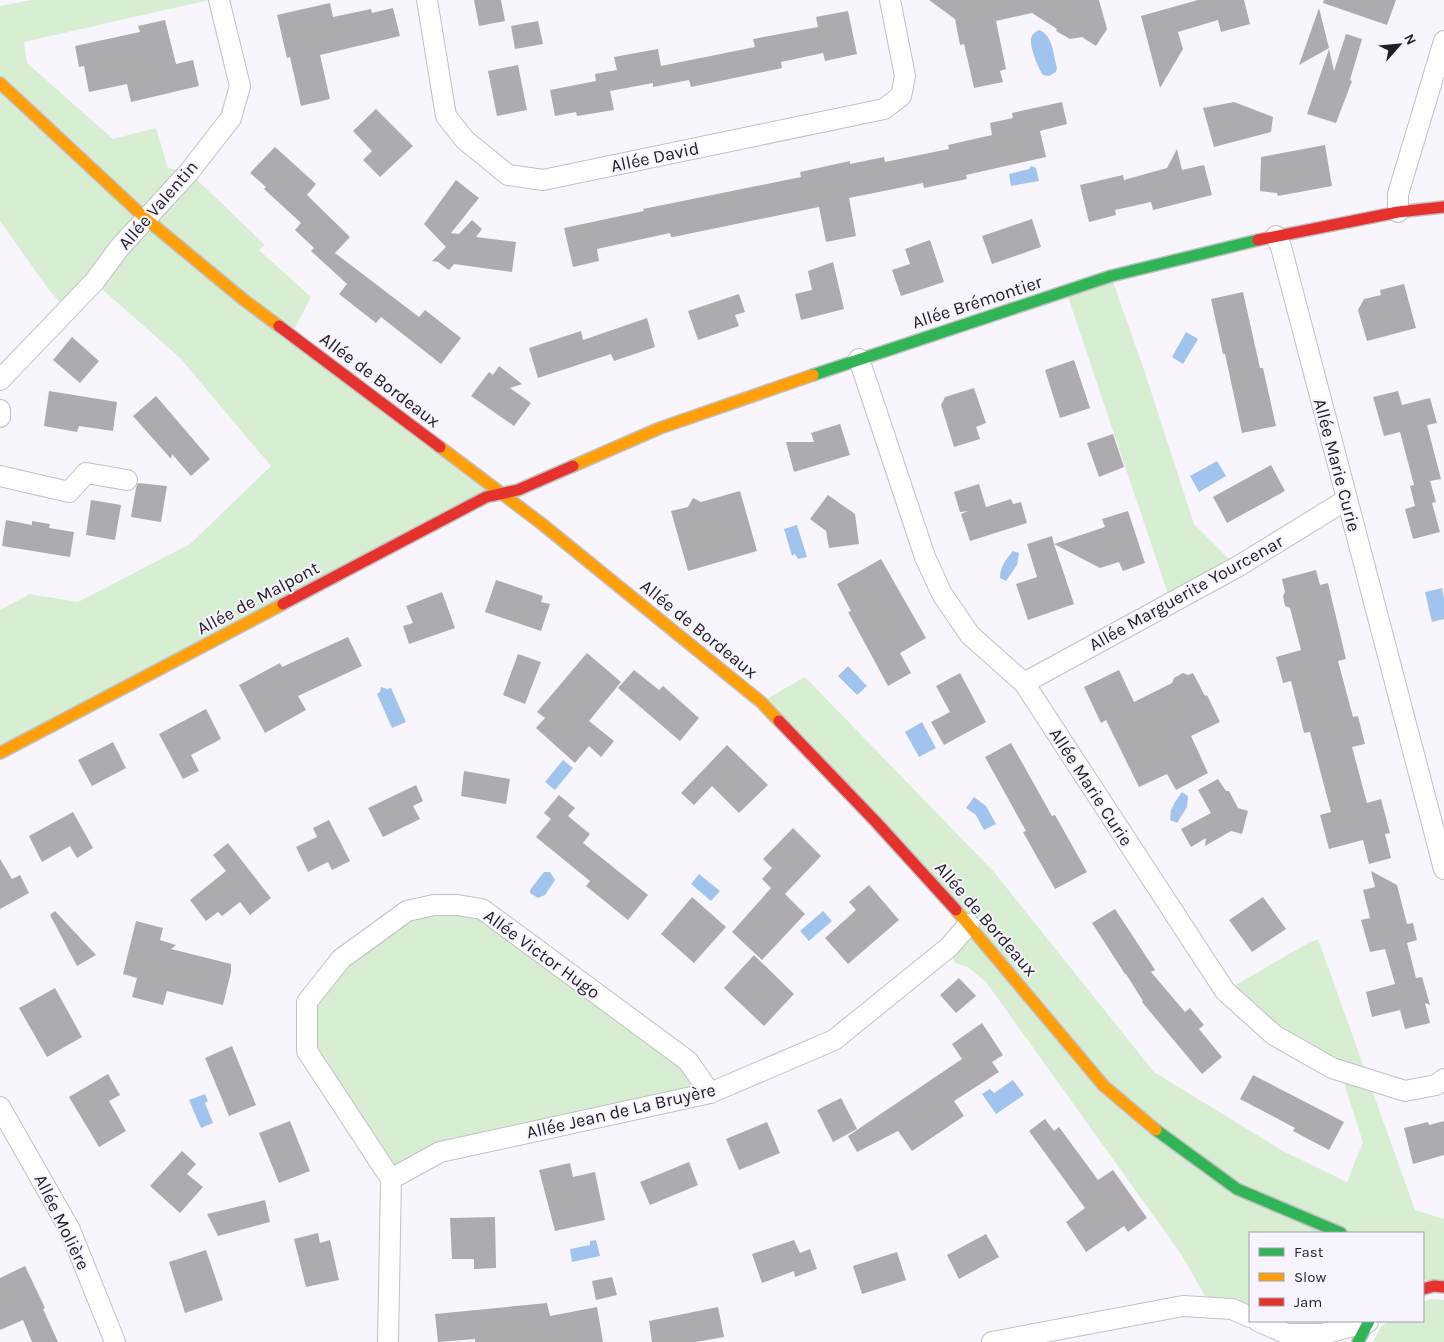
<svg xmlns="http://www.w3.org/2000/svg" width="1444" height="1342" font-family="Karla,sans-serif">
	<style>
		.green { fill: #d7eed2 }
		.water { fill: #a1c4ef }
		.building { fill: #adabb0 }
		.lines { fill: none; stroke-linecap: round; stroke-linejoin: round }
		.street-casing { stroke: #c1c0c4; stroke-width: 22 }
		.fast-casing { stroke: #c1c0c4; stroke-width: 14 }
		.slow-casing { stroke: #c1c0c4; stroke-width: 14 }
		.jam-casing { stroke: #c1c0c4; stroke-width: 14 }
		.street { stroke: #fefeff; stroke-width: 20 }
		.fast { stroke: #30b455; stroke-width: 11 }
		.slow { stroke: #ff9f0a; stroke-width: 11 }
		.jam { stroke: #e5322d; stroke-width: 11 }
		.labels { text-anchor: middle; stroke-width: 4; stroke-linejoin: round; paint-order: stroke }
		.street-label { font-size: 18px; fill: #211f24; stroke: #f7f3ff }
	</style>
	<rect width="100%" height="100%" fill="#f8f6fc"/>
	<g class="green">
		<polygon points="32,0 209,0 24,42 27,63 113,139 156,128 168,168 189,172 265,245 259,250 311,297 291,335 500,494 0,753 0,610 30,594 78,602 190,544 271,466 180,358 94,282 67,310 49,290 0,221 0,6"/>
		<polygon points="1111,276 1145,373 1194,524 1237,567 1171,603 1066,291"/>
		<polygon points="805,677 994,872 1154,1072 1283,1151 1347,1182 1363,1142 1340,1071 1225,991 1310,942 1318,939 1415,1210 1444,1219 1444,1287 1423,1279 1423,1233 1250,1233 1250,1317 1212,1308 1181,1254 986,982 968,967 955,963 949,947 969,924 761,702"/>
		<polygon points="482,909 688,1061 710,1093 440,1152 391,1179 307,1051 314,992 407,911"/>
		<polygon points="1431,1299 1444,1300 1444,1342 1373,1342 1381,1327 1388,1321 1423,1321 1423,1302"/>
	</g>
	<g class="water">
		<path d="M1039,30c14,5 14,24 18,38l-1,4 -7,4 -6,-1c-5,-7 -13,-27 -12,-36 1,-5 4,-7 8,-9z"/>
		<polygon points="1031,166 1036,168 1039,181 1011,186 1009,174 1029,169"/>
		<polygon points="1186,332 1198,339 1183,364 1172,357"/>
		<polygon points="1217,461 1226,476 1199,492 1190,476"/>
		<polygon points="797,525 807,557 798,559 795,554 792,556 784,529"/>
		<path d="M1013,551l6,2 -2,12 -11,16 -6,-3c0,-11 6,-19 13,-27z"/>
		<polygon points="1442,588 1444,598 1444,619 1432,622 1425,592"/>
		<polygon points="848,666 867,686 857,695 838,676"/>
		<polygon points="381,687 387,689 391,688 406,722 392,728 377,694 380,692"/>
		<polygon points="922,722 936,748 919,757 905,732"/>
		<polygon points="563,760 573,768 555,790 545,782"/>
		<polygon points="1182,792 1188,796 1187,807 1177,823 1170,820 1171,810 1175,802"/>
		<polygon points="974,797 986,806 996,824 984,830 976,815 966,808"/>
		<polygon points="544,872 550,872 555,880 545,895 538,898 530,893 530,890"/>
		<polygon points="699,874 720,891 711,901 691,884"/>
		<polygon points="823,911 832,921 809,941 800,931"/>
		<polygon points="1013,1080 1024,1095 996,1114 982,1094 990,1089 994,1093"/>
		<polygon points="205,1094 208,1101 205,1103 213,1123 201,1128 189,1100"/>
		<polygon points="596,1240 600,1256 572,1262 570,1249 590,1245 590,1241"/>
	</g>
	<g class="building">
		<polygon points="474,0 501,0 505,21 479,26"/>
		<polygon points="929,0 1099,0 1107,29 1096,46 1082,37 1070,39 1056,31 1057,29 1032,13 996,21 1006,69 1000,71 1003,82 974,88 964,44 960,45 955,19"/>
		<polygon points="1198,0 1244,0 1250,24 1221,32 1218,20 1178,32 1183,49 1160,88 1141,16"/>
		<polygon points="1324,0 1396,0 1387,25 1323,3"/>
		<polygon points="330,3 333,17 371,9 372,13 393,8 400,36 320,55 330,99 301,106 290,57 287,58 277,15"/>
		<polygon points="1319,8 1329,48 1299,65"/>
		<polygon points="848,11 857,54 825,61 823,53 781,62 782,68 691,87 689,80 653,87 653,83 610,91 614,110 577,116 576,112 555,116 550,90 596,81 595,74 617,70 614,57 658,49 661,66 755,47 753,39 818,27 816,17"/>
		<polygon points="165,20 176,64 193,60 199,86 131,102 127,84 89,92 84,66 79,67 75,46 140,32 138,26"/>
		<polygon points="538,21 543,44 515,49 511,26"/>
		<polygon points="1346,34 1362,39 1350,80 1352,81 1336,123 1307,114 1329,49 1334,71"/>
		<polygon points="518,65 527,110 497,116 488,71"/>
		<polygon points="1062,102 1067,124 1040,131 1046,157 966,175 967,179 924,188 923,183 849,198 856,236 826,242 819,207 673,237 671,237 670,233 597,249 599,261 573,267 564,228 644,211 643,209 801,177 800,172 850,161 850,164 884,157 885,162 949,149 948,145 992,135 990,123 1013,118 1012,113"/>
		<polygon points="1234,102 1273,117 1271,132 1214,147 1203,108"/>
		<polygon points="376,109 413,146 380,177 363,160 372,151 353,131"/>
		<polygon points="1325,145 1332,186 1278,196 1277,193 1260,191 1261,157"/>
		<polygon points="275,147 316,184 307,195 350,237 335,253 419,317 425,310 461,338 441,364 381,317 376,323 339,294 347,284 311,251 314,248 295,230 301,223 264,189 266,187 250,173"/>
		<polygon points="1177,149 1182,170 1204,165 1212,195 1153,210 1151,202 1115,210 1116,215 1089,222 1080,185 1123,175 1124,180 1167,168"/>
		<polygon points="456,180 479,198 451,233 459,234 472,220 482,229 476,237 516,242 512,272 454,264 449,270 438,262 432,261 446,247 424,224"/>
		<polygon points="1032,219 1041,247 992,264 982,236"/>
		<polygon points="930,240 944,282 901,296 892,270 910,264 905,249"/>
		<polygon points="833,262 844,309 801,320 795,294 812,290 808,271"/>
		<polygon points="1404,284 1416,328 1367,341 1358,310 1364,299 1381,295 1380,290"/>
		<polygon points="1243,292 1260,368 1263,368 1276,426 1242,433 1225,354 1223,354 1211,299"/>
		<polygon points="739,294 745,312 735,315 739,326 698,340 688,311"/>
		<polygon points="647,318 655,347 614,361 611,354 538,378 529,348 581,331 583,340"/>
		<polygon points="72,337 99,361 80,383 53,360"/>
		<polygon points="1074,360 1090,408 1060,418 1045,370"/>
		<polygon points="499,366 522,384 510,388 531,403 514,426 471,396 489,372 493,375"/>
		<polygon points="974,388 986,423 976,427 980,439 954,447 941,405 945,397"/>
		<polygon points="49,391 117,402 113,431 79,426 77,432 44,426"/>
		<polygon points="1398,391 1402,405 1430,398 1437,423 1427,425 1441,479 1430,481 1436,502 1432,503 1440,532 1413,539 1405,509 1415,506 1410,486 1414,485 1400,432 1384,436 1373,397"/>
		<polygon points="156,396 210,459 191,476 172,454 171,459 133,416"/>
		<polygon points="840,424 850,455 794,472 786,442 814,442 811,433"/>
		<polygon points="1113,434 1124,467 1099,477 1087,443"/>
		<polygon points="1271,465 1285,491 1227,523 1213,497"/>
		<polygon points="138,483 167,486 161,522 131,517 136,488"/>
		<polygon points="979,484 986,507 1011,499 1013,504 1021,502 1027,523 970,541 961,514 968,511 960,512 954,492"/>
		<polygon points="740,491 757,551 688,571 671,511 688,507 693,498 701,502"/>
		<polygon points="828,495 855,514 859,544 829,548 826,531 810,519"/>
		<polygon points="91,500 121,505 115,540 86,535"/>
		<polygon points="1128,511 1145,563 1123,571 1119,562 1100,568 1054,544 1074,604 1028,620 1016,584 1037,577 1027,544 1052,536 1054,544 1105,527 1102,519"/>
		<polygon points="6,520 32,525 32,521 50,524 49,528 74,532 70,557 2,546"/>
		<polygon points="881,559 926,638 900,653 911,673 888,686 848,612 851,611 837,584"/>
		<polygon points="1316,570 1320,585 1328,583 1346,659 1338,661 1353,717 1358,716 1365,744 1352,747 1367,803 1381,799 1390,833 1385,834 1391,858 1369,864 1363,840 1329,849 1320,815 1331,812 1310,732 1304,733 1291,681 1283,683 1276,657 1301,650 1290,608 1285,606 1283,596 1285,592 1282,579"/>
		<polygon points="496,580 543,596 541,602 550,604 541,631 485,612"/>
		<polygon points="442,592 455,628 409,644 403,626 413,623 406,606"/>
		<polygon points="348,637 362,666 298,696 306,710 265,733 239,685 280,663 282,667"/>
		<polygon points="587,653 621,682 589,721 614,741 601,757 589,746 575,763 536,728 545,718 537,712"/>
		<polygon points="518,654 541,662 525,704 503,695"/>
		<polygon points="634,670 659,690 663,686 699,718 680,741 618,688"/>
		<polygon points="1119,670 1134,702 1172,683 1174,678 1183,673 1188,675 1193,673 1205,696 1207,695 1220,722 1191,736 1208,773 1176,790 1167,774 1139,787 1106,720 1101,723 1084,687"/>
		<polygon points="960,673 986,722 944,745 931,722 950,712 936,686"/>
		<polygon points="206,709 221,739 191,755 199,771 183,779 159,734"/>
		<polygon points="113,742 126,768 92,786 78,760"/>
		<polygon points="1011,743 1052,816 1055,815 1087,872 1055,889 1023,832 1026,831 985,757"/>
		<polygon points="727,745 768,785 739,813 712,786 694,805 681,793"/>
		<polygon points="464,771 510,779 506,804 461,796"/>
		<polygon points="1218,779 1226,791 1229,791 1238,808 1248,811 1242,834 1231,831 1205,846 1206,838 1191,847 1181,829 1211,813 1198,790"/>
		<polygon points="416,785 423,801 413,806 420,819 383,837 368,808"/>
		<polygon points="559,795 575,808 568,816 590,834 583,843 648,895 628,920 586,886 590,881 536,837 551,819 544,813"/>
		<polygon points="73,812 93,848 77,858 70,846 42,862 29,836"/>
		<polygon points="329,820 350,861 332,870 328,862 308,872 296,847 317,837 313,828"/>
		<polygon points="793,828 821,856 785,894 805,914 762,960 732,932 771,888 762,879 772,868 763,859"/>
		<polygon points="228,843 271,898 250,915 240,902 222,916 218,912 206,921 190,900 226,871 213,855"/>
		<polygon points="0,859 12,879 20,875 29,893 0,909"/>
		<polygon points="1371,871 1397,885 1407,924 1413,923 1417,940 1407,943 1416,978 1422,977 1430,1005 1425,1003 1430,1023 1405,1029 1400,1010 1372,1017 1366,992 1395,984 1385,949 1370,952 1361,920 1370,918 1363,890 1375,887"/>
		<polygon points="869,885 899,920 848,964 825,938 856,910 849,902"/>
		<polygon points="692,897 726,927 694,963 661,934"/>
		<polygon points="1263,897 1286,929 1252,952 1229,920"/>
		<polygon points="1115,909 1155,970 1151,972 1185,1012 1190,1008 1204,1025 1199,1029 1222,1057 1202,1074 1142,1002 1143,1001 1126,974 1125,974 1092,923"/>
		<polygon points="55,911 96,955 77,966 50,915"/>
		<polygon points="136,921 163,928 160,940 176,945 171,949 231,964 231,972 223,1005 167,991 163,1005 132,997 137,978 123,974"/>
		<polygon points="754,955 794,994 764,1026 724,988"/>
		<polygon points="959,978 976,996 956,1013 940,995"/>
		<polygon points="55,988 82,1037 47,1057 19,1008"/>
		<polygon points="982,1023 1003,1055 992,1062 999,1072 954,1101 964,1116 912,1151 898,1131 857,1152 848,1136 962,1059 952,1044"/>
		<polygon points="232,1046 256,1105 229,1116 205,1058"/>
		<polygon points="108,1074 120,1095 109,1101 126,1131 99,1147 69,1097"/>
		<polygon points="1253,1075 1344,1122 1329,1150 1293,1131 1295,1128 1240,1099"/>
		<polygon points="841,1098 857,1129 833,1142 817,1110"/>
		<polygon points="1045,1119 1054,1131 1059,1127 1098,1180 1113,1170 1147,1218 1128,1232 1124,1226 1086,1252 1066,1222 1085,1208 1029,1131"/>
		<polygon points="290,1121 310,1171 279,1183 259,1133"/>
		<polygon points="1444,1121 1444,1155 1413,1164 1404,1128 1428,1122 1429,1125"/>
		<polygon points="767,1122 780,1153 739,1170 726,1139"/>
		<polygon points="182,1151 196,1164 187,1174 203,1187 180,1213 150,1186"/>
		<polygon points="689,1162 698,1185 650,1205 640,1182"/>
		<polygon points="570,1163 573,1177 595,1172 605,1220 555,1231 539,1170"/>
		<polygon points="265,1200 270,1222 218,1236 207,1214"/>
		<polygon points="495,1217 496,1268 474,1269 474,1259 452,1259 450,1218"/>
		<polygon points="318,1233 320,1243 330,1240 339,1280 306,1287 294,1239"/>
		<polygon points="986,1234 999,1257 959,1279 947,1255"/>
		<polygon points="794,1240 800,1253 810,1249 817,1269 795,1277 794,1271 762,1283 752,1254"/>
		<polygon points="206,1250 223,1300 185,1313 169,1262"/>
		<polygon points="897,1252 906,1280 862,1294 853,1266"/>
		<polygon points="25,1266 45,1308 43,1309 58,1342 32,1342 23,1320 0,1330 0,1278"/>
		<polygon points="612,1277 617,1295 596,1300 592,1281"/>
		<polygon points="547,1303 550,1316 597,1307 603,1342 475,1342 475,1339 438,1342 435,1314"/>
		<polygon points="718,1307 724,1337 696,1342 652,1342 649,1321"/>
	</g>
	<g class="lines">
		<g class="street-casing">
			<g id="street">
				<polyline points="427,0 446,116 465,140 508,175 543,180 884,109 901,96 905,76 890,0"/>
				<polyline points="1398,212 1398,194 1444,41"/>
				<polyline points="1276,236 1281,247 1444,869"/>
				<polyline points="859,359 925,557 942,594 970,635 1024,683 1225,991 1274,1035 1332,1068 1405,1091 1436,1085 1444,1079"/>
				<polyline points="0,380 94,282 120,247 189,172 231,118 240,86 219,0"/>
				<polyline points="0,410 0,417"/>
				<polyline points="0,476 69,492 86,473 127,480"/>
				<polyline points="1024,683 1237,567 1346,500"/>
				<polyline points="0,1107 70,1230 115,1342"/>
				<polyline points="391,1179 307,1051 307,1002 341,959 407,911 434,905 457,905 482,909 688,1061 710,1093"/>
				<polyline points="1258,1321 1287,1334 1295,1342"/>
				<polyline points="1287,1334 1323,1334 1368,1322"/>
				<polyline points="388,1342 391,1179 440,1152 710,1093 834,1040 949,947 969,924"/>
				<polyline points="992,1342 1183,1306 1232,1309 1250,1317"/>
			</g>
		</g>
		<g class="fast-casing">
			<g id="fast">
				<polyline points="813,375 1111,276 1258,240"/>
				<polyline points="1156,1130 1237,1189 1341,1233"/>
				<polyline points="1358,1342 1369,1321"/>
			</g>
		</g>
		<g class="slow-casing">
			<g id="slow">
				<polyline points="0,83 146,219 244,300 279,326"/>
				<polyline points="440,447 542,524 761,702 779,721"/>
				<polyline points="573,466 660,428 813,375"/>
				<polyline points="0,753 283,604"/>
				<polyline points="956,910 1104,1086 1156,1130"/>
			</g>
		</g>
		<g class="jam-casing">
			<g id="jam">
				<polyline points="1258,240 1398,212 1444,207"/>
				<polyline points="279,326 440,447"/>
				<polyline points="283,604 486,497 518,490 573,466"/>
				<polyline points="779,721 876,822 956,910"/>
				<polyline points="1423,1289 1434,1286 1444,1287"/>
			</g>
		</g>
		<use href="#street" class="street"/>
		<use href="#fast" class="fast"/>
		<use href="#slow" class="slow"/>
		<use href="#jam" class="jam"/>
	</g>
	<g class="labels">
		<g class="street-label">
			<text transform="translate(655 157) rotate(-12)" y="6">Allée David</text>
			<text transform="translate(158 205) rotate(-49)" y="6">Allée Valentin</text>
			<text transform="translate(977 302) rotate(-18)" y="6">Allée Brémontier</text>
			<text transform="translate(380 380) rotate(37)" y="6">Allée de Bordeaux</text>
			<text transform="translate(1337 465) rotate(75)" y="6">Allée Marie Curie</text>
			<text transform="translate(1186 593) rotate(-29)" y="6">Allée Marguerite Yourcenar</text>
			<text transform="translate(258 598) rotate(-28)" y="6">Allée de Malpont</text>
			<text transform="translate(699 629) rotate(39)" y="6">Allée de Bordeaux</text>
			<text transform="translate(1091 787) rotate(57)" y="6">Allée Marie Curie</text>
			<text transform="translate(986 919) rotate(49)" y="6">Allée de Bordeaux</text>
			<text transform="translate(542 954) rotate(36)" y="6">Allée Victor Hugo</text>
			<text transform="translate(621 1111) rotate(-13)" y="6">Allée Jean de La Bruyère</text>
			<text transform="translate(62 1222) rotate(64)" y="6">Allée Molière</text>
		</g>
	</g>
	<rect x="1249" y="1232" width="175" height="90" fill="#f7f3ff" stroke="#a19ea7"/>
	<rect x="1259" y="1248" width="25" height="8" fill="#30b455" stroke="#a19ea7"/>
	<text x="1294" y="1257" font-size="15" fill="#211f24">Fast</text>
	<rect x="1259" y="1273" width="25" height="8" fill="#ff9f0a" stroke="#a19ea7"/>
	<text x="1294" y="1282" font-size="15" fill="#211f24">Slow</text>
	<rect x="1259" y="1298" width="25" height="8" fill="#e5322d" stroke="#a19ea7"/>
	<text x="1294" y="1307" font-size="15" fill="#211f24">Jam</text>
	<g transform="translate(1399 45) rotate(63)" stroke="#f7f3ff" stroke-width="4" paint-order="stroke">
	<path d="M0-4L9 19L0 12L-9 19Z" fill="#211f24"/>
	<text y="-8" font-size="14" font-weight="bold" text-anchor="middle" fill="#211f24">N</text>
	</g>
</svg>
